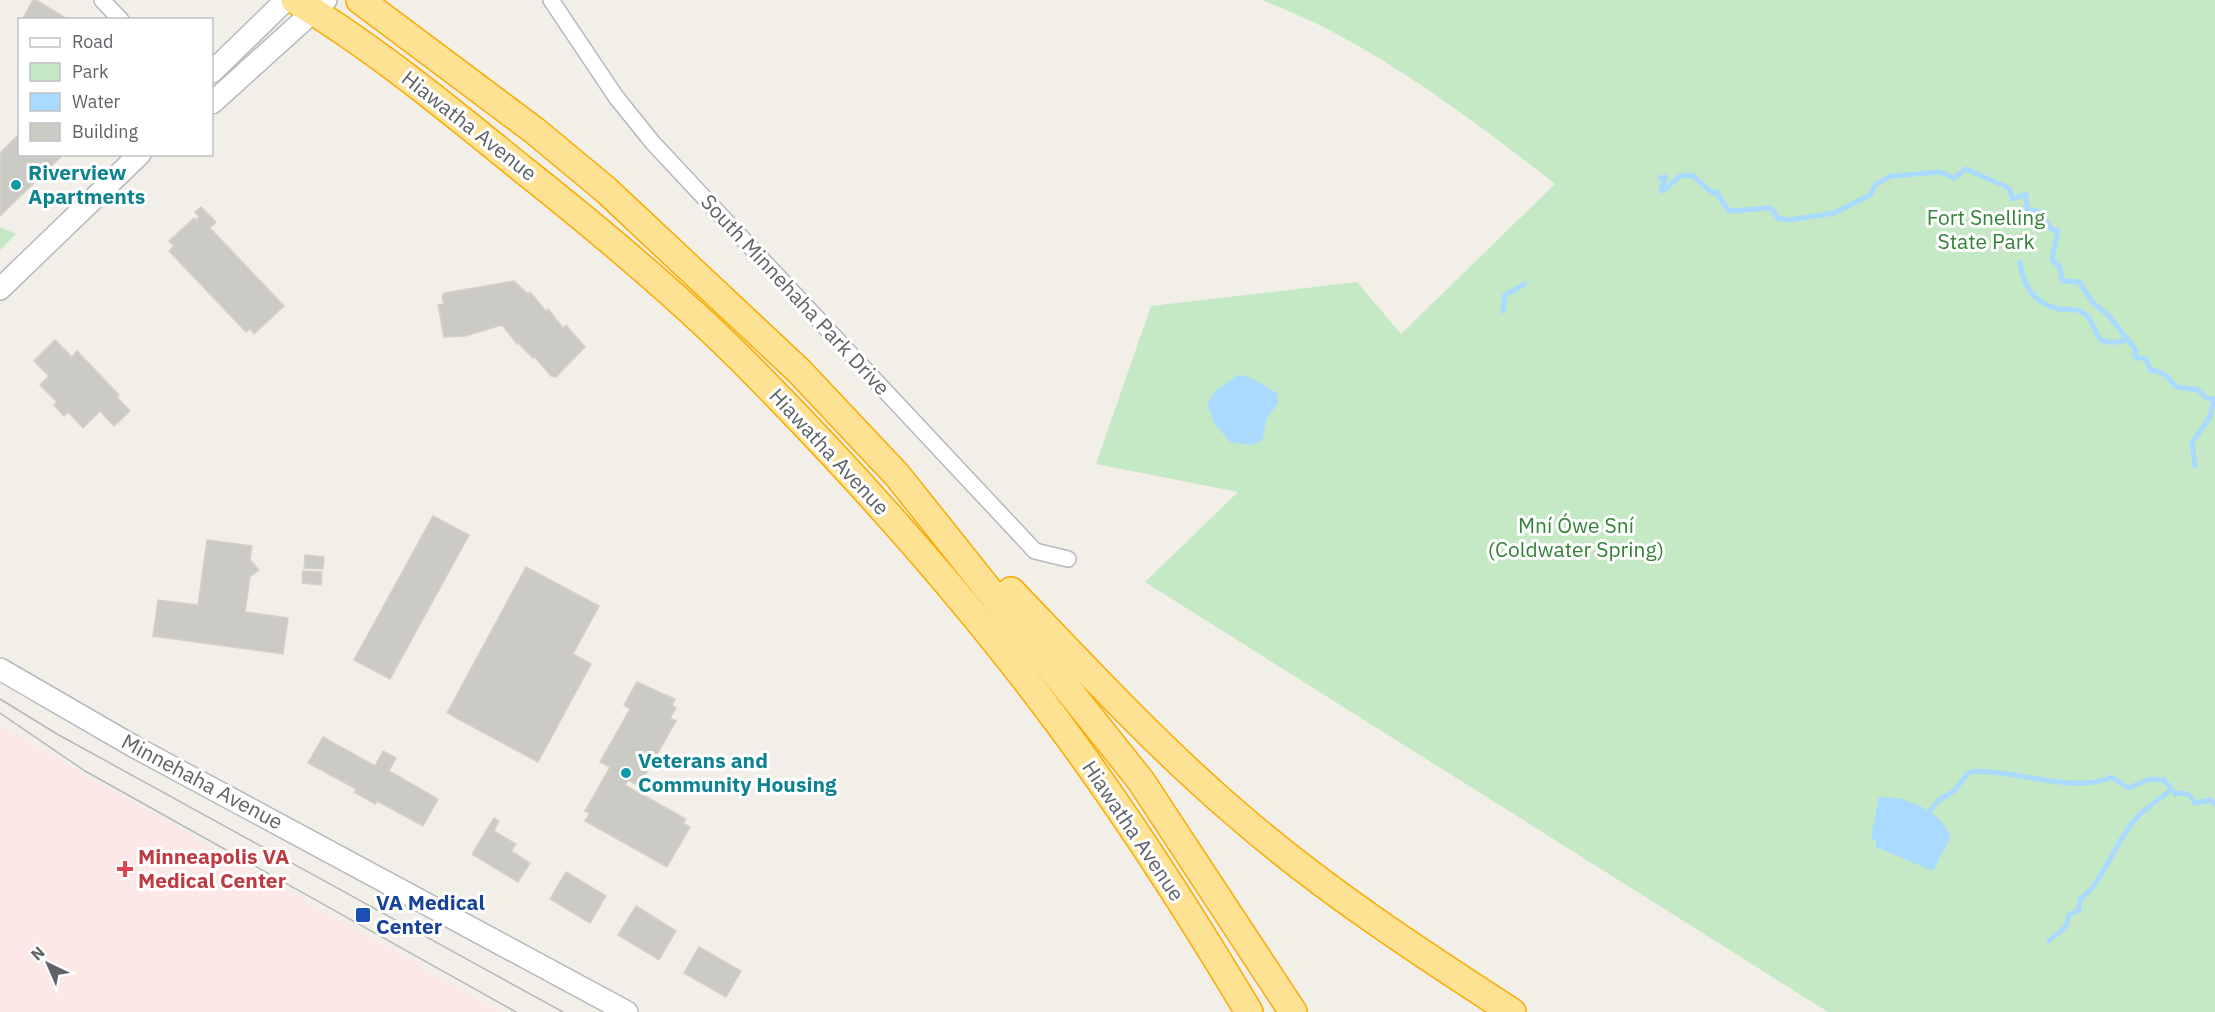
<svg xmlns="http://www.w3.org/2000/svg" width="2215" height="1012" font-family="'IBM Plex Sans',sans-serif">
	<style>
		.medical { fill: #fce8e6 }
		.green { fill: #c5e8c5 }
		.water { fill: #aadaff }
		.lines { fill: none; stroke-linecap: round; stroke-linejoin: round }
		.stream { stroke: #aadaff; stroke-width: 5 }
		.building { fill: #cccac5; stroke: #d6d1c6; stroke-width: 1.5 }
		.street-casing { stroke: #b5b8bc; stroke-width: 18 }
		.secondary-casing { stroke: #b6babf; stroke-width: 24 }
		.highway-casing { stroke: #f9ab00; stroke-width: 30 }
		.street { stroke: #fff; stroke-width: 15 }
		.secondary { stroke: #fff; stroke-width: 21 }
		.highway { stroke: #fde293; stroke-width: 27 }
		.tram { stroke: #b6b7b8; stroke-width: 1.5 }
		.culture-dot { fill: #0f9aa8; stroke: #fff; stroke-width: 2 }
		.health-dot { fill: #e0444e; stroke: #fff; stroke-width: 2 }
		.transit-dot { fill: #1a4fb4; stroke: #fff; stroke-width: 2 }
		.labels { text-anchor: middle; stroke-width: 6; stroke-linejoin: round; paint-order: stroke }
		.street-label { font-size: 21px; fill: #5f6368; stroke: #fff }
		.culture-label { font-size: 21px; font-weight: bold; fill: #0d838f; stroke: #fff; text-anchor: start }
		.park-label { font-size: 21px; fill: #348238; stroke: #fff }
		.health-label { font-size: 21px; font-weight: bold; fill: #be3a42; stroke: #fff; text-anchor: start }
		.transit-label { font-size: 21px; font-weight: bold; fill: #164399; stroke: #fff; text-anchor: start }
	</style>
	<rect width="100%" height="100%" fill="#f1efe8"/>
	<polygon class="medical" points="0,726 500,1012 0,1012"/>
	<g class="green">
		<path d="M1262,0h953v1012h-387l-683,-430 93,-90 -142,-28 55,-158 206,-24 44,52 154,-150c-70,-55 -143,-110 -222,-152 -22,-12 -47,-22 -71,-32z"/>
		<polygon points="0,227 16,234 0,250"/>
	</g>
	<g class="water">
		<polygon points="1237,375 1249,377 1277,393 1278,403 1267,418 1262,440 1252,445 1230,442 1214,423 1207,404 1215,392"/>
		<path d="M1879,797c27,-1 60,13 72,39l-18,35 -57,-24v-6l-5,-3z"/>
	</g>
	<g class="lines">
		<g class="stream">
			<path d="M1660,178l6,-1 -5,13 2,1 17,-15 12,-1 20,18 4,-1 13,19 42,-3 7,10 12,2 44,-7 36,-18 6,-11 15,-8 49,-4 14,6 12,-9 43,19 4,11 13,-5 1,15 13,3 12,18h6l-6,30 7,6 4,15 16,1 14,21 15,12 28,35 -2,5 3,3h8l6,13c12,-2 18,8 25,16l22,3 10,9h7"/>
			<path d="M2020,262c3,24 14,42 39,47 8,1 16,-1 23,3 21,13 4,38 45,28"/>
			<polyline points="1503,311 1505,295 1525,284"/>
			<polyline points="2195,466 2192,443 2210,417 2214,399"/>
			<path d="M1929,812l10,-12 15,-9 15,-19c45,-4 102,23 143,5l16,11 22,-9 14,1 11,14c12,-2 14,-1 20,9l15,-3 5,4"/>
			<path d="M2049,941l17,-15 3,-11 10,-5 1,-11c18,-9 36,-57 52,-76 10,-13 26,-23 39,-33"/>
		</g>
	</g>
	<g class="building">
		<polygon points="33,0 36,0 69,20 22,20"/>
		<polygon points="20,133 20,154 64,154 0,216 0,153"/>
		<polygon points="201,207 216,222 210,228 284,306 254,334 250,329 246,332 169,251 174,246 169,241 194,218 196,220 199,217 195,212"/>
		<polygon points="514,281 528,294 530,292 546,311 548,309 563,328 566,325 585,347 556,377 551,376 535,357 533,358 521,346 519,342 517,344 502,325 465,336 444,337 438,305 444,304 442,296 445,293"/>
		<polygon points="55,340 72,357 77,351 119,395 117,397 130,411 114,426 100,411 83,428 68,412 64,416 54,405 57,402 40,385 49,376 34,361"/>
		<polygon points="433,516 469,535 390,679 354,660"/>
		<polygon points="207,540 252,546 250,560 259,570 250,577 245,612 288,618 283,654 153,636 158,600 198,605"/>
		<polygon points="305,555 324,557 323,569 304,568"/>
		<polygon points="526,567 599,606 573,654 591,664 538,762 447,713"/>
		<polygon points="303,571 322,572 321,585 302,583"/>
		<polygon points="637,682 675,699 672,705 676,708 670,718 676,721 639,786 628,780 625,785 686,819 683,823 690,827 667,867 585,821 590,813 585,811 610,767 600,762 630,709 624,705"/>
		<polygon points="323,737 375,766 383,751 396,758 389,771 438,799 423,826 377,801 375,804 354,792 356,789 308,763"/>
		<polygon points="494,818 499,821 494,831 516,844 511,851 530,863 518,882 472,854"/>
		<polygon points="566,872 606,896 590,923 550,899"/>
		<polygon points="636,906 676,931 659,960 618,935"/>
		<polygon points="699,947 741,971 726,997 684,973"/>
	</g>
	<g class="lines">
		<g class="street-casing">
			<g id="street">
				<polyline points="102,0 121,20"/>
				<polyline points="551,0 616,97 653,143 1035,551 1068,559"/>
			</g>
		</g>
		<g class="secondary-casing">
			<g id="secondary">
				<polyline points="212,72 286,0"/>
				<polyline points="212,103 326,0"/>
				<polyline points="0,289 140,154"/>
				<polyline points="0,669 133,746 627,1012"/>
			</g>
		</g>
		<g class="highway-casing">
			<g id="highway">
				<path d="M295,0c81,49 153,109 226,168 77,61 154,125 223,194 114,115 223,237 319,367 67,91 128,186 186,283"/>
				<polyline points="360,0 535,131 606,190 799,371 897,475 1141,781 1293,1012"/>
				<path d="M1011,591c72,75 143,152 222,220 87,76 183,139 279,201"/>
			</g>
		</g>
		<use href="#street" class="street"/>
		<use href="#secondary" class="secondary"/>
		<use href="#highway" class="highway"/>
		<g class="tram">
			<polyline points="0,699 57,734 563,1012"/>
			<polyline points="0,713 85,771 516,1012"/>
		</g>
	</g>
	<g class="culture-dot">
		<circle cx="16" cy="185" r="6"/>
		<circle cx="626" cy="773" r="6"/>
	</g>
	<path class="health-dot" d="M122 860h6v6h6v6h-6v6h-6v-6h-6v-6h6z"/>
	<rect class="transit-dot" x="355" y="907" width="16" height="16" rx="3"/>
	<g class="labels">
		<g class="street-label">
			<text transform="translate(469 126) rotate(38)" y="7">Hiawatha Avenue</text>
			<text transform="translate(795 295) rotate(47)" y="7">South Minnehaha Park Drive</text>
			<text transform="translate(829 452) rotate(47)" y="7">Hiawatha Avenue</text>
			<text transform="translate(202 782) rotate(28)" y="7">Minnehaha Avenue</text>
			<text transform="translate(1133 831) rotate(56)" y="7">Hiawatha Avenue</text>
		</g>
		<g class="culture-label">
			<text x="28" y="180">Riverview<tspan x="28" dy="24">Apartments</tspan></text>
			<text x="638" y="768">Veterans and<tspan x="638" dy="24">Community Housing</tspan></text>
		</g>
		<g class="park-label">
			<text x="1986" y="225">Fort Snelling<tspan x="1986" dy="24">State Park</tspan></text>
			<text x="1576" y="533">Mní Ówe Sní<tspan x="1576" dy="24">(Coldwater Spring)</tspan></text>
		</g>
		<g class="health-label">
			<text x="138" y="864">Minneapolis VA<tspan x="138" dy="24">Medical Center</tspan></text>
		</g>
		<g class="transit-label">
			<text x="376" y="910">VA Medical<tspan x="376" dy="24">Center</tspan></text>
		</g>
	</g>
	<rect x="18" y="18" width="195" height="138" fill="#ffffff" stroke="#bfc1c3" stroke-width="1.5"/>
	<rect x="30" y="38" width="30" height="9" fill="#ffffff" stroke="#bfc1c3" stroke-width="1.5"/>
	<text x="72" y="48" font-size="18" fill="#5f6368">Road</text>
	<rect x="30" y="63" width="30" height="18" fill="#c5e8c5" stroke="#bfc1c3" stroke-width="1.5"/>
	<text x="72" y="78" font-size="18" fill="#5f6368">Park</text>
	<rect x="30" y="93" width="30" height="18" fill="#aadaff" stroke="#bfc1c3" stroke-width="1.5"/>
	<text x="72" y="108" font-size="18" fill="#5f6368">Water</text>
	<rect x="30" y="123" width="30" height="18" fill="#cccac5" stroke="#bfc1c3" stroke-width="1.5"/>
	<text x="72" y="138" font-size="18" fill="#5f6368">Building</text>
	<g transform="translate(48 964) rotate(316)" stroke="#ffffff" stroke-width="4.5" paint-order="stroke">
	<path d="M0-4.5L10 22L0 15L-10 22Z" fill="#5f6368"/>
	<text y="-9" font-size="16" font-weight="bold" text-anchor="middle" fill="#5f6368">N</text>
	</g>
</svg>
